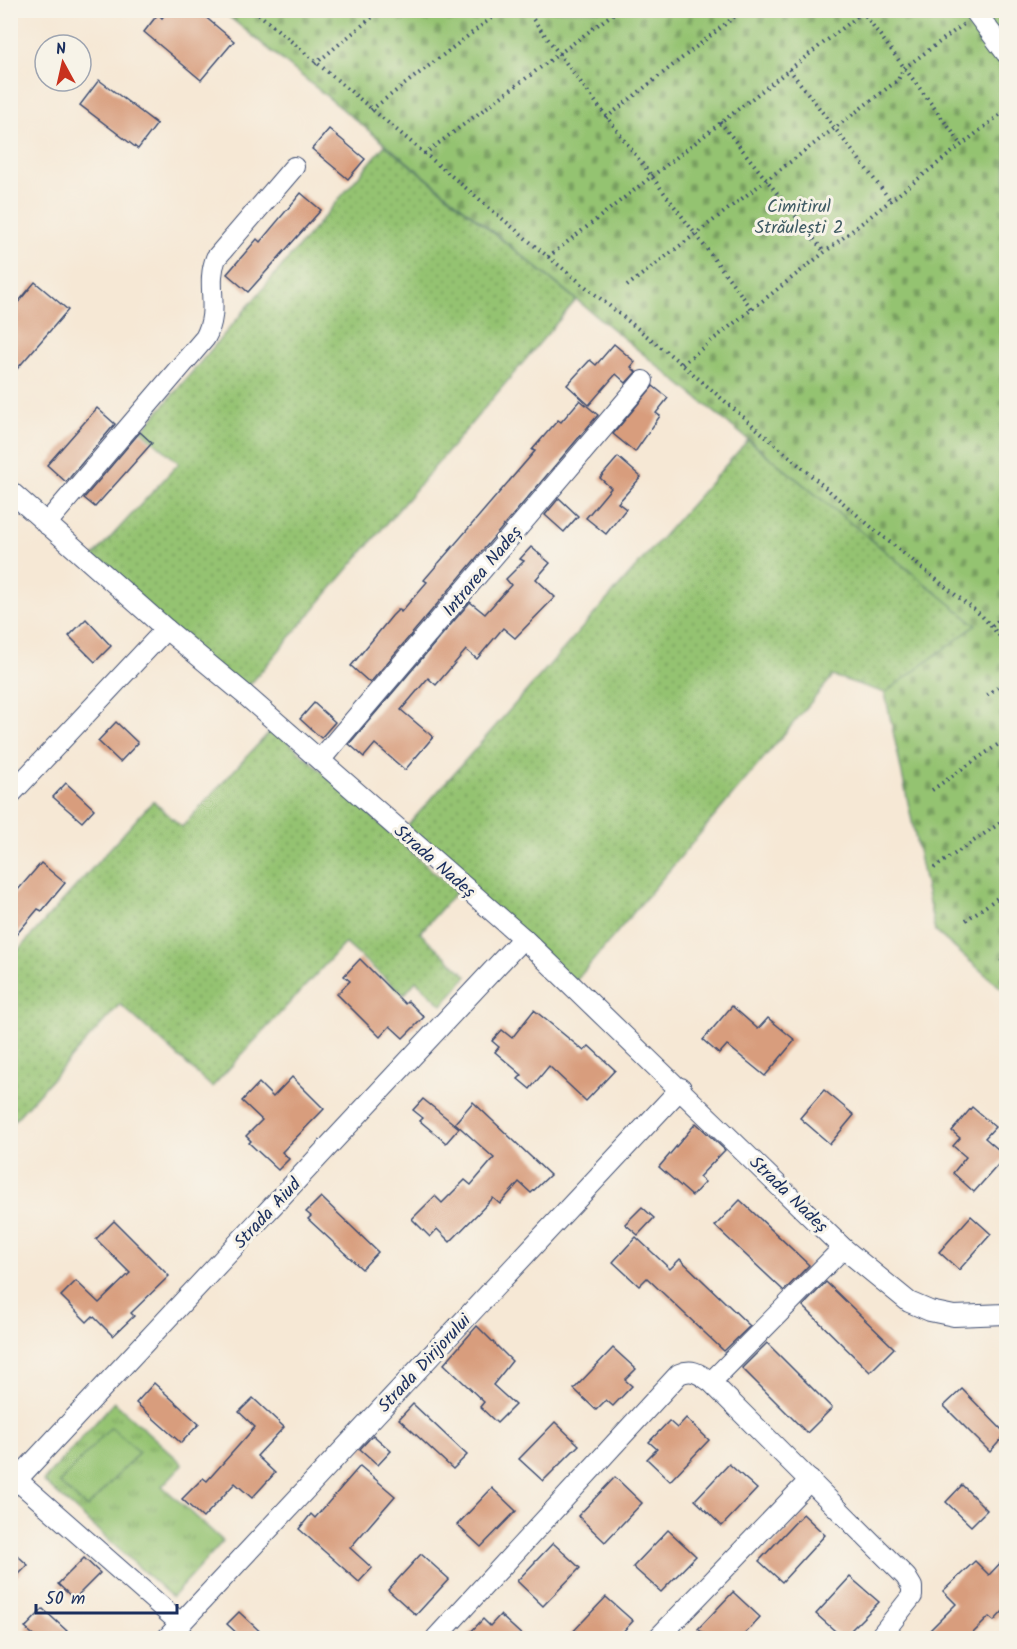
<svg xmlns="http://www.w3.org/2000/svg" width="1017" height="1649" font-family="Kalam,sans-serif">
	<style>
		.grass { fill: url(#grass-dots); stroke: #587968; stroke-width: 1.5 }
		.cemetery { fill: url(#cemetery-stones); stroke: #587968; stroke-width: 1.5 }
		.park { fill: url(#park-tufts); stroke: #587968; stroke-width: 1.5 }
		.pitch { fill: #94c371; stroke: #587968; stroke-width: 1.5 }
		.building { fill: #d89d7d }
		.lines { fill: none; stroke-linecap: round; stroke-linejoin: round }
		.minor-casing { stroke: #3c4b70; stroke-width: 22 }
		.path { stroke: #3c4b70; stroke-width: 4; stroke-dasharray: 1.5 4.5; stroke-linecap: butt }
		.minor { stroke: #fff; stroke-width: 20 }
		.labels { text-anchor: middle; stroke-width: 6; stroke-linejoin: round; paint-order: stroke }
		.park-label { font-size: 18px; fill: #3f5b64; stroke: #f7f3e8 }
		.street-label { font-size: 18px; fill: #1b2f5e; stroke: #f7f3e8 }
	</style>
	<defs>
		<pattern id="grass-dots" width="8" height="8" patternUnits="userSpaceOnUse" patternTransform="scale(1.5)"><rect width="8" height="8" fill="#94c371"/><path d="M2 2h.1M6 6h.1" fill="none" stroke="#789f60" stroke-width="1.8" stroke-linecap="round"/></pattern>
		<pattern id="cemetery-stones" width="16" height="16" patternUnits="userSpaceOnUse" patternTransform="scale(1.5)"><rect width="16" height="16" fill="#94c371"/><path d="M2 7V4a2 2 0 0 1 4 0v3zM10 15v-3a2 2 0 0 1 4 0v3z" fill="#789f60"/></pattern>
		<pattern id="park-tufts" width="24" height="20" patternUnits="userSpaceOnUse" patternTransform="scale(1.5)"><rect width="24" height="20" fill="#94c371"/><path d="M3 7l-1-3M5 7V3M7 7l1-3M15 17l-1-3M17 17v-4M19 17l1-3" fill="none" stroke="#789f60"/></pattern>
	</defs>
	<rect width="100%" height="100%" fill="#f7f3e8"/>
	<filter id="ink" filterUnits="userSpaceOnUse"><feTurbulence type="fractalNoise" baseFrequency=".0167" numOctaves="2"/><feDisplacementMap in="SourceGraphic" scale="12" xChannelSelector="R" yChannelSelector="G"/><feConvolveMatrix kernelMatrix="1 2 1 2 8 2 1 2 1" color-interpolation-filters="sRGB"/></filter>
	<filter id="wash" filterUnits="userSpaceOnUse"><feTurbulence type="fractalNoise" baseFrequency=".008" numOctaves="4" result="noise"/><feDisplacementMap in="SourceGraphic" scale="24" xChannelSelector="R" yChannelSelector="G"/><feGaussianBlur stdDeviation="1.35" result="paint"/><feColorMatrix in="noise" values="0 0 0 0 0 0 0 0 0 0 0 0 0 0 0 0 0 1.4 0 .05"/><feComposite in="paint" operator="in"/></filter>
	<g filter="url(#wash)">
		<rect width="100%" height="100%" fill="#f6e8d5"/>
		<g class="grass">
			<polygon points="385,145 576,300 243,693 89,561 179,463 142,431"/>
			<polygon points="748,440 977,625 885,693 833,676 575,982 402,832"/>
			<polygon points="273,728 456,892 420,933 467,976 442,1005 416,981 404,995 345,943 212,1087 120,1004 11,1124 11,958 153,801 182,827"/>
		</g>
		<polygon class="cemetery" points="222,11 1006,11 1006,992 935,931 885,693 976,625"/>
		<polygon class="park" points="114,1402 183,1464 162,1486 223,1541 172,1597 43,1481"/>
		<polygon class="pitch" points="111,1427 139,1452 87,1508 59,1483"/>
		<g id="blocks">
			<g class="building">
				<polygon points="168,10 197,10 234,41 201,80 144,32 158,14 162,18"/>
				<polygon points="99,80 157,124 138,149 80,105"/>
				<polygon points="329,129 365,159 348,179 312,149"/>
				<polygon points="301,193 321,210 248,292 227,274 257,239 260,242"/>
				<polygon points="35,282 68,310 10,377 10,312"/>
				<polygon points="614,344 635,362 631,367 636,372 626,383 616,374 589,405 567,385 590,360 596,365"/>
				<polygon points="653,386 668,398 656,413 660,416 635,452 613,434"/>
				<polygon points="580,400 598,415 370,683 351,666 392,616 399,609 401,612 427,582 424,580 535,451 532,450 558,420 561,422"/>
				<polygon points="97,408 115,424 66,482 47,465"/>
				<polygon points="140,432 152,443 95,507 84,498"/>
				<polygon points="618,457 641,477 618,503 626,509 606,534 586,518 611,488 600,478"/>
				<polygon points="559,498 578,516 564,532 545,515"/>
				<polygon points="531,547 550,563 536,579 555,597 515,638 503,628 477,659 466,650 436,685 428,678 401,710 433,737 405,770 375,744 364,757 349,744 470,602 485,614 511,585 506,579 524,561 520,559"/>
				<polygon points="86,619 111,646 95,662 69,636"/>
				<polygon points="314,703 335,722 321,738 300,719"/>
				<polygon points="116,722 138,743 120,762 98,741"/>
				<polygon points="66,783 94,809 82,822 53,797"/>
				<polygon points="41,863 65,883 42,911 38,909 10,942 10,899"/>
				<polygon points="360,959 405,1004 408,1001 424,1017 403,1038 390,1026 380,1037 337,994 350,981 344,976"/>
				<polygon points="732,1006 758,1029 768,1018 795,1040 765,1076 727,1045 719,1054 703,1040"/>
				<polygon points="534,1010 584,1051 589,1046 615,1070 586,1101 549,1066 530,1089 518,1079 522,1075 495,1052 499,1047 492,1041 502,1030 512,1038"/>
				<polygon points="292,1077 324,1109 282,1152 289,1159 278,1170 249,1143 251,1141 246,1136 262,1120 242,1101 259,1083 273,1097"/>
				<polygon points="824,1090 854,1115 830,1144 800,1118"/>
				<polygon points="423,1099 459,1128 446,1143 420,1121 423,1118 413,1110"/>
				<polygon points="473,1102 550,1175 531,1193 519,1182 500,1204 493,1198 450,1242 437,1229 430,1237 412,1219 435,1196 442,1203 465,1180 471,1185 494,1158 455,1123"/>
				<polygon points="972,1107 995,1127 985,1138 1006,1156 974,1192 953,1173 966,1157 953,1146 960,1138 952,1131"/>
				<polygon points="696,1123 725,1150 699,1177 705,1182 692,1196 659,1167"/>
				<polygon points="321,1197 378,1252 362,1269 308,1219 311,1216 306,1212"/>
				<polygon points="740,1200 809,1265 784,1291 715,1226"/>
				<polygon points="642,1207 654,1218 638,1235 625,1224"/>
				<polygon points="971,1216 991,1234 959,1270 939,1252"/>
				<polygon points="114,1221 169,1276 131,1313 134,1316 113,1336 93,1316 87,1322 61,1296 76,1281 99,1303 130,1273 96,1239"/>
				<polygon points="636,1237 670,1269 680,1259 750,1326 724,1351 647,1278 639,1286 613,1262"/>
				<polygon points="826,1282 894,1348 870,1372 803,1306"/>
				<polygon points="477,1326 512,1361 493,1385 515,1405 497,1423 480,1407 484,1402 444,1364"/>
				<polygon points="767,1343 832,1408 807,1433 742,1368"/>
				<polygon points="613,1348 636,1369 625,1380 632,1386 613,1406 606,1400 596,1410 574,1389"/>
				<polygon points="154,1383 199,1424 181,1443 136,1403"/>
				<polygon points="962,1389 1006,1434 990,1452 944,1406"/>
				<polygon points="253,1398 284,1427 257,1456 275,1473 252,1498 235,1483 203,1518 182,1499 203,1478 207,1481 255,1427 239,1412"/>
				<polygon points="413,1404 467,1455 453,1469 399,1419"/>
				<polygon points="686,1418 709,1440 670,1481 647,1459 657,1449 649,1442 669,1421 677,1428"/>
				<polygon points="555,1422 579,1445 543,1481 519,1459"/>
				<polygon points="373,1435 391,1451 378,1465 360,1449"/>
				<polygon points="729,1464 757,1489 722,1526 695,1500"/>
				<polygon points="360,1466 395,1496 350,1548 372,1568 359,1582 299,1529 311,1514 315,1518"/>
				<polygon points="615,1477 642,1503 605,1542 578,1516"/>
				<polygon points="962,1485 987,1510 971,1526 946,1502"/>
				<polygon points="492,1488 516,1511 481,1547 457,1525"/>
				<polygon points="803,1514 825,1535 782,1582 759,1561"/>
				<polygon points="668,1530 696,1556 661,1592 633,1567"/>
				<polygon points="553,1543 580,1568 543,1606 517,1581"/>
				<polygon points="10,1549 28,1565 10,1583"/>
				<polygon points="421,1554 449,1579 416,1615 388,1590"/>
				<polygon points="1006,1557 1006,1608 994,1621 989,1617 968,1638 922,1638 956,1604 943,1591 975,1561 989,1575"/>
				<polygon points="84,1558 100,1573 74,1599 58,1584"/>
				<polygon points="850,1577 879,1602 843,1638 816,1614"/>
				<polygon points="733,1592 760,1617 741,1638 709,1638 698,1629"/>
				<polygon points="606,1597 633,1621 617,1638 567,1638"/>
				<polygon points="43,1609 67,1631 60,1638 37,1638 25,1628"/>
				<polygon points="239,1612 267,1638 242,1638 227,1624"/>
				<polygon points="500,1615 525,1638 465,1638 483,1619 490,1626"/>
			</g>
		</g>
	</g>
	<g filter="url(#ink)">
		<use href="#blocks" fill-opacity="0" stroke="#3c4b70" stroke-width="1.5"/>
		<g class="lines">
			<g class="minor-casing">
				<g id="minor">
					<polyline points="974,10 1006,53"/>
					<polyline points="10,491 166,629 243,693 523,938 843,1248 909,1302 930,1311 954,1316 1006,1314"/>
					<path d="M46,524l159,-186c16,-29 0,-52 11,-80l78,-91"/>
					<polyline points="320,760 643,381"/>
					<polyline points="10,795 166,629"/>
					<polyline points="711,1382 843,1248"/>
					<polyline points="17,1480 181,1624"/>
					<polyline points="10,1487 523,938"/>
					<polyline points="167,1638 681,1088"/>
					<path d="M436,1638l243,-264c14,-6 20,0 32,8l195,195 6,10v9l-33,42"/>
					<polyline points="658,1638 810,1480"/>
				</g>
			</g>
			<g class="path">
				<polyline points="254,10 536,247 678,361 877,532 982,616 1006,643"/>
				<polyline points="526,10 752,309"/>
				<polyline points="862,11 962,145"/>
				<polyline points="315,64 381,10"/>
				<polyline points="789,69 891,201"/>
				<polyline points="371,110 502,10"/>
				<polyline points="606,118 743,10"/>
				<polyline points="720,122 825,253"/>
				<polyline points="424,154 618,10"/>
				<polyline points="548,257 866,10"/>
				<polyline points="627,286 898,80 903,69 964,24"/>
				<polyline points="682,364 1006,110"/>
				<polyline points="992,626 1006,614"/>
				<polyline points="987,695 1006,681"/>
				<polyline points="932,790 1006,739"/>
				<polyline points="934,868 1006,819"/>
				<polyline points="966,920 1006,892"/>
				<polyline points="1001,962 1006,958"/>
			</g>
			<use href="#minor" class="minor"/>
		</g>
	</g>
	<g class="labels">
		<g class="park-label">
			<text x="799" y="212">Cimitirul<tspan x="799" dy="21">Străulești 2</tspan></text>
		</g>
		<g class="street-label">
			<text transform="translate(482 571) rotate(-50)" y="6">Intrarea Nadeș</text>
			<text transform="translate(435 861) rotate(41)" y="6">Strada Nadeș</text>
			<text transform="translate(789 1194) rotate(44)" y="6">Strada Nadeș</text>
			<text transform="translate(267 1213) rotate(-47)" y="6">Strada Aiud</text>
			<text transform="translate(424 1363) rotate(-47)" y="6">Strada Dirijorului</text>
		</g>
	</g>
	<rect width="1017" height="1649" fill="none" stroke="#f7f3e8" stroke-width="36"/>
	<g transform="translate(63 63) rotate(352)"><circle r="28" fill="#f7f3e8" stroke="#9fa5b1" stroke-width="1.5"/>
	<path d="M0-4.5L10 22L0 15L-10 22Z" fill="#c8321e"/>
	<text y="-9" font-size="16" font-weight="bold" text-anchor="middle" fill="#1b2f5e">N</text>
	</g>
	<path d="M36 1604v9h141v-9" fill="none" stroke="#1b2f5e" stroke-width="3"/>
	<text x="45" y="1604" font-size="18" fill="#1b2f5e" stroke="#f7f3e8" stroke-width="4.5" paint-order="stroke">50 m</text>
</svg>
